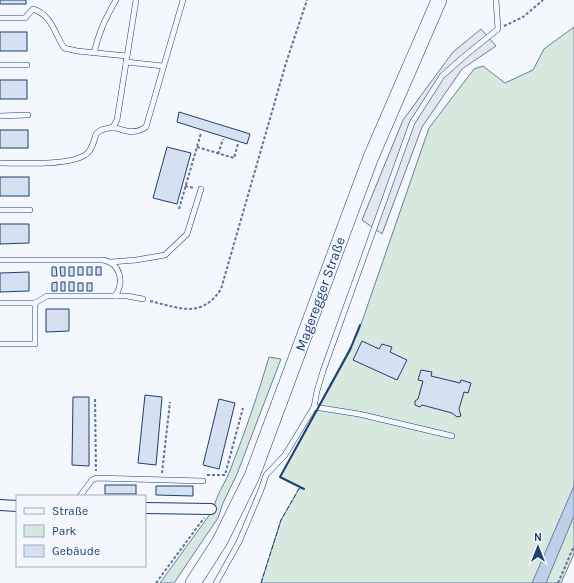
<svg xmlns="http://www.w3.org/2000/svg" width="574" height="583" font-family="Karla,sans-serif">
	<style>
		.green { fill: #d7e8df; stroke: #687fa3 }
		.parking { fill: #e3e8f0; stroke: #687fa3 }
		.water { fill: #bed0e5; stroke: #687fa3 }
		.building { fill: #d5e0f0; stroke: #1d3f73 }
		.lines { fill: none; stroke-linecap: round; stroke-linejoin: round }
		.lane-casing { stroke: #1d3f73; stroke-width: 6 }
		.street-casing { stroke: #1d3f73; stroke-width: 12 }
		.primary-casing { stroke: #1d3f73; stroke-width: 16 }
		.path { stroke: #5e769c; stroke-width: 2; stroke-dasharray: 3 2; stroke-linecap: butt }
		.lane { stroke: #f4f7fb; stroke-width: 5 }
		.street { stroke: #f4f7fb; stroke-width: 10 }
		.primary { stroke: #f4f7fb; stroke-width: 15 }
		.fence { stroke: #1d3f73; stroke-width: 1; stroke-dasharray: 5 2; stroke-linecap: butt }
		.wall { stroke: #1d3f73; stroke-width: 2 }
		.labels { text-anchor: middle; stroke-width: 3; stroke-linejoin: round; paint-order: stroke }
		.street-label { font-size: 14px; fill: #1d3f73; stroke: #f4f7fb }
	</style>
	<rect width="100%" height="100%" fill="#f4f7fb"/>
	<g class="green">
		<polygon points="574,27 574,554 561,583 261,583 281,520 300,487 280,477 358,333 429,128 474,69 483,66 505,83 533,70 544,49"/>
		<path d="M269,357l12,2 -44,115 -14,29 -5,15 -44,65h-14l53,-73c4,-17 12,-26 18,-42 14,-36 27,-73 38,-111z"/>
	</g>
	<polygon class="parking" points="481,29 496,46 462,69 422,127 382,234 362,220 403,120 453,52"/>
	<polygon class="water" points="574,486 574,516 546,583 532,583"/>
	<g class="building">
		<rect x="0" y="0" width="26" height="4"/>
		<rect x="0" y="32" width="27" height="19"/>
		<rect x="0" y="80" width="27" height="19"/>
		<polygon points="179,112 250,134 247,144 177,122"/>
		<rect x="0" y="130" width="28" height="18"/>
		<polygon points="167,147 191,153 177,204 153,198"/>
		<rect x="0" y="177" width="29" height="19"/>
		<polygon points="0,224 29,224 29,243 0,244"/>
		<polygon points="52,267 56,267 57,276 52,276"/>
		<polygon points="60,267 65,267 65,276 61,276"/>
		<rect x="69" y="267" width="5" height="9"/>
		<rect x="78" y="267" width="5" height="8"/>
		<rect x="87" y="267" width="5" height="8"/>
		<rect x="96" y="267" width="5" height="8"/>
		<polygon points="29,272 29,291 0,292 0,273"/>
		<polygon points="57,282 57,291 52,291 52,283"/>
		<rect x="61" y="282" width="4" height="9"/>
		<rect x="69" y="282" width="5" height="9"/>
		<rect x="78" y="283" width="5" height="8"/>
		<rect x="87" y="283" width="5" height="8"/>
		<polygon points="46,309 69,309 69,331 46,332"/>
		<polygon points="362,341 379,349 382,344 392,347 390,352 407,360 397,380 353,360"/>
		<polygon points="421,370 432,372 431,376 460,383 461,380 471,383 468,393 464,392 459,409 461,416 457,417 452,413 422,405 420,407 415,405 415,401 418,399 423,381 418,380"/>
		<polygon points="145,395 162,397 156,465 138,463"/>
		<polygon points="73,397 89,397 89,466 72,465"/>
		<polygon points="219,399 235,403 219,469 203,465"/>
		<rect x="105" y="485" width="31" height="9"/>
		<polygon points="156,486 193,486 193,496 156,495"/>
	</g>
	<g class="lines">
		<g class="lane-casing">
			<g id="lane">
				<path d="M0,18h25l8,-9c18,5 22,25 31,39l13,3 50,5"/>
				<path d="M94,53c5,-21 11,-34 22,-53"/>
				<polyline points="126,62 163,66"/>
				<polyline points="0,65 27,65"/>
				<polyline points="0,116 28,115"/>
				<path d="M113,127c13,4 21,8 33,0l37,-127"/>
				<path d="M0,163c21,0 68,3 85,-8 7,-4 9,-14 11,-21l5,-4 12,-3 4,-7 19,-120"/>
				<polyline points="0,210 30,210"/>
				<path d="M0,260h103c17,3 22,22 12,36"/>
				<polyline points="111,262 136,260 165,255 187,234 201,189"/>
				<polyline points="0,303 35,303 35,344 0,344"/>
				<polyline points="35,303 47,296 127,296 143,299"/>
				<polyline points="314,407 359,414 452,436"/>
				<polyline points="80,496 92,480 96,478 203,481"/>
				<polyline points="216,583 239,542 261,490 266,475 285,455 314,407 317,391 323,371 412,123 442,76 467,54 498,29 496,0"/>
			</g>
		</g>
		<g class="street-casing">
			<g id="street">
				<polyline points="0,505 17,506"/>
				<polyline points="145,508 211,509"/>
			</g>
		</g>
		<g class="primary-casing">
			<polyline id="primary" points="193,583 220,541 252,476 371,157 439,0"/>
		</g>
		<g class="path">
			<polyline points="504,26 523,17 543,0"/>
			<polyline points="197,147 234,158 238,144"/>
			<polyline points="218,154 223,139"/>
			<polyline points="185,186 194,188"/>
			<polyline points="179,209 201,133"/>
			<path d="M150,301c30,7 51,18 71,-12l65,-226 21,-63"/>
			<polyline points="95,399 96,471"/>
			<polyline points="162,473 170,402"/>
			<polyline points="207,475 225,475 243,408"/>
			<polyline points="156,583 204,518"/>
			<polyline points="558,583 574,546"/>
		</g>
		<use href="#lane" class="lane"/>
		<use href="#street" class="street"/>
		<use href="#primary" class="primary"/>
		<polyline class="fence" points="261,583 281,520 300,487"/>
		<polyline class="wall" points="304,489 280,477 350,350 360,325"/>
	</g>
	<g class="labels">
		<g class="street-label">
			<text transform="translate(320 294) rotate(-70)" y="5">Mageregger Straße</text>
		</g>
	</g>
	<rect x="16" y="495" width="130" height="72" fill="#f4f7fb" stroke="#9eadc5"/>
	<rect x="24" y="508" width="20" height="6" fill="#f4f7fb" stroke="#9eadc5"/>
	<text x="52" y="515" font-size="12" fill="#1d3f73">Straße</text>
	<rect x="24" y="525" width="20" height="12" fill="#d7e8df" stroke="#9eadc5"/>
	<text x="52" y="535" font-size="12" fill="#1d3f73">Park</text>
	<rect x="24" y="545" width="20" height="12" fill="#d5e0f0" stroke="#9eadc5"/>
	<text x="52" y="555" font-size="12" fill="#1d3f73">Gebäude</text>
	<g transform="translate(538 547)" stroke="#f4f7fb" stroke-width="3" paint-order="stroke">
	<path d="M0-3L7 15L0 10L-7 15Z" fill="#1d3f73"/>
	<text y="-6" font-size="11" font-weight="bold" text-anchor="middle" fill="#1d3f73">N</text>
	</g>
</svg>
